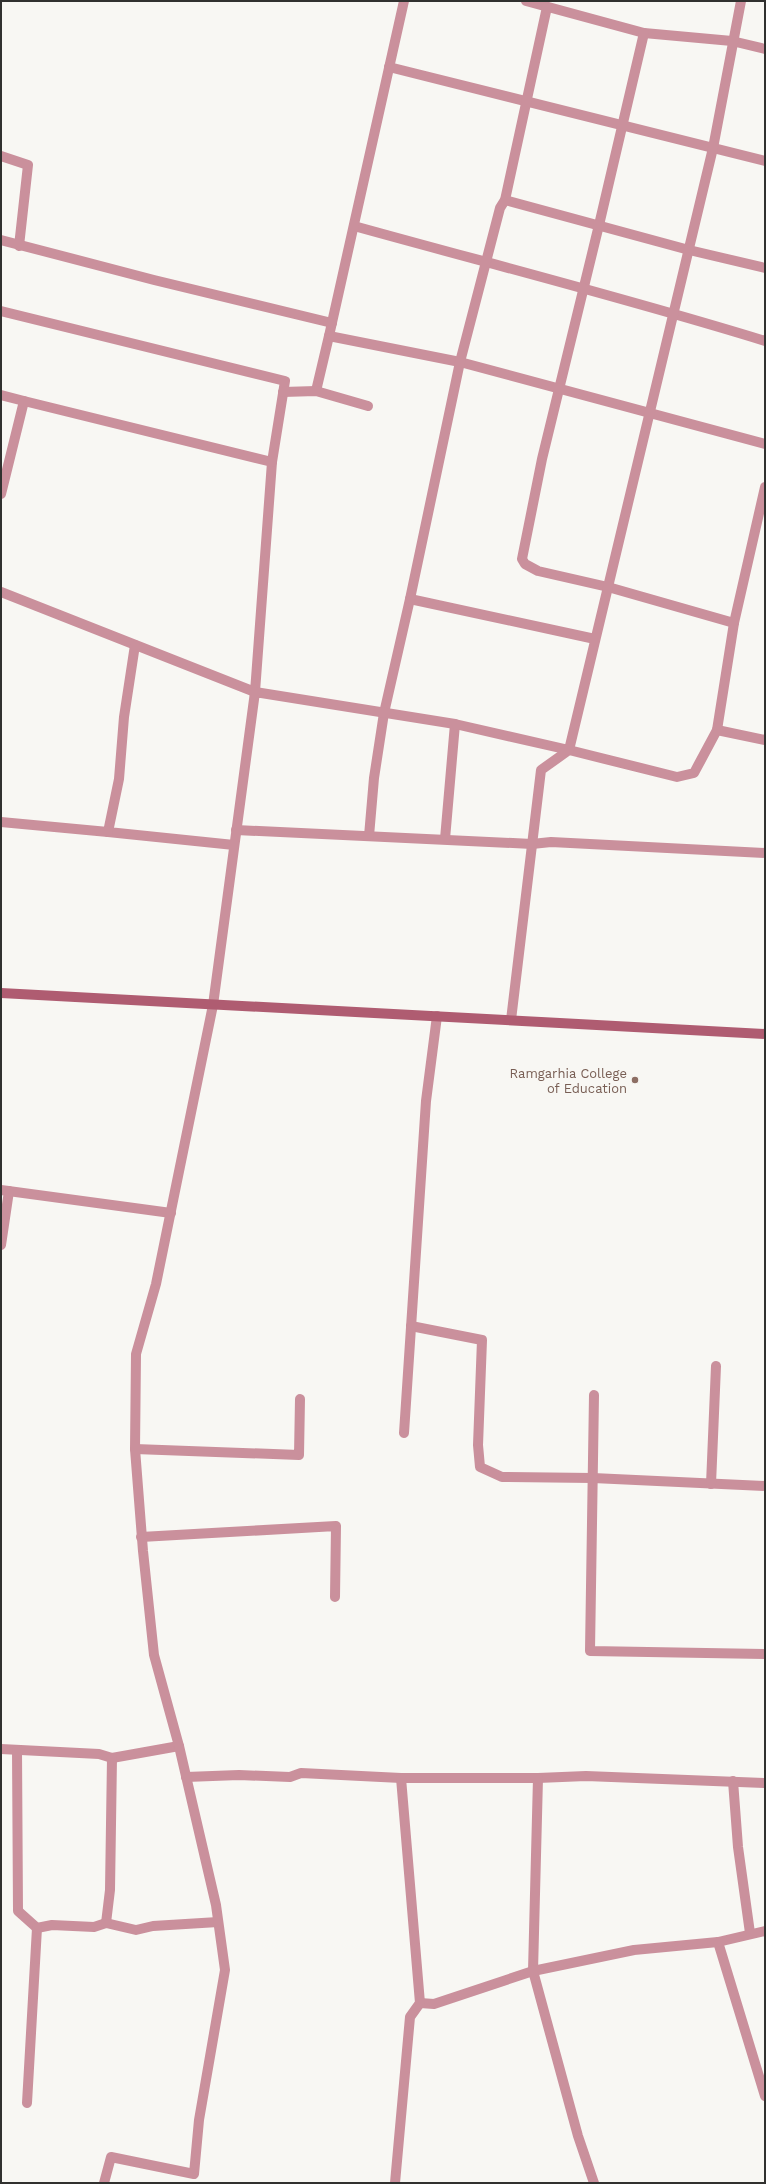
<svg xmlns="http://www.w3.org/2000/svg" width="766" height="2184" font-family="'Work Sans',sans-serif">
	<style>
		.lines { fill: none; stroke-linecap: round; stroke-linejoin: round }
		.street { stroke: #ca909c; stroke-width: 10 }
		.secondary { stroke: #af5c71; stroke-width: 10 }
		.education-dot { fill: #8d6e63; stroke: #f8f7f3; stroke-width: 1.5 }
		.labels { text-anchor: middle; stroke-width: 4; stroke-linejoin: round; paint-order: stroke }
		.education-label { font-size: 13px; fill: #785e54; stroke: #f8f7f3; text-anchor: end }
	</style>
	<rect width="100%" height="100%" fill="#f8f7f3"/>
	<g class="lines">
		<g class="street">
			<polyline points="526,1 644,33 732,41 765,49"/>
			<polyline points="644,33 599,225 542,459 522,559 525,564 538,571 608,587 734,623"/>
			<polyline points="389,67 765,161"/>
			<polyline points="1,156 28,165 19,246"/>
			<polyline points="505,200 689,250 765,268"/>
			<path d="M354,226c137,38 275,73 411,115"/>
			<polyline points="1,240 154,280 332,323"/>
			<polyline points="1,311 285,381 272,462 255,692 1,592"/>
			<polyline points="329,336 404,1"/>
			<polyline points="316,391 329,336 460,362 765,444"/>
			<polyline points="283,392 316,391 368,406"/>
			<polyline points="1,395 24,401"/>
			<polyline points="1,494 24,401 272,462"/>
			<polyline points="410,599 595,639"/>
			<polyline points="135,645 124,717 119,779 108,832 234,845"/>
			<polyline points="717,730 765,740"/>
			<polyline points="1,822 108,832"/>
			<polyline points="236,830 532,844 551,842 765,853"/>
			<polyline points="369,836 374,778 384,713 410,599 460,362 500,208 505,200 547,7"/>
			<polyline points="445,839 455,724"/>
			<polyline points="511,1020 541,770 569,750 677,777 694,773 717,730 734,623 765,487"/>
			<polyline points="1,1190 171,1213"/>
			<polyline points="1,1245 9,1191"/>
			<polyline points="411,1326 482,1340 478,1445 480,1467 502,1477 593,1478 765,1486"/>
			<polyline points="594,1395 590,1651 765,1654"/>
			<polyline points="404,1433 426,1101 437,1016"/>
			<polyline points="135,1449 299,1455 300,1399"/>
			<polyline points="711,1484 716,1366"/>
			<polyline points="141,1537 336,1526 335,1597"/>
			<polyline points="1,1749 99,1754 112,1758 179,1746"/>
			<polyline points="17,1750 18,1911 37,1928 52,1925 94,1927 106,1923 136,1930 153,1926 218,1922"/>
			<polyline points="186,1777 239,1775 290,1777 301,1773 401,1778 538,1778 586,1776 765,1783"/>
			<polyline points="538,1778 533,1971 578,2136 594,2183"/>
			<polyline points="733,1781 738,1847 750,1933"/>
			<polyline points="106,1923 110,1890 112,1758"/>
			<polyline points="718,1942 765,2096"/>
			<polyline points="420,2003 434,2004 533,1971 634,1950 718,1942 765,1931"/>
			<polyline points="27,2103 37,1928"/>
			<polyline points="104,2183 111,2157 194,2174 199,2120 225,1970 216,1905 179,1746 154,1655 143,1551 135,1449 136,1354 156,1284 213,1005 255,692 455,724 569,750 713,148 741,1"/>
			<polyline points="395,2183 410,2017 420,2003 401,1778"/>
		</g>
		<polyline class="secondary" points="1,993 765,1034"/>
	</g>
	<circle class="education-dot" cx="635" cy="1080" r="4"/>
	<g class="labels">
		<g class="education-label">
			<text x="627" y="1078">Ramgarhia College<tspan x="627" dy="15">of Education</tspan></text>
		</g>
	</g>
	<rect width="766" height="2184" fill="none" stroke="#31312f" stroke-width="4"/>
</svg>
